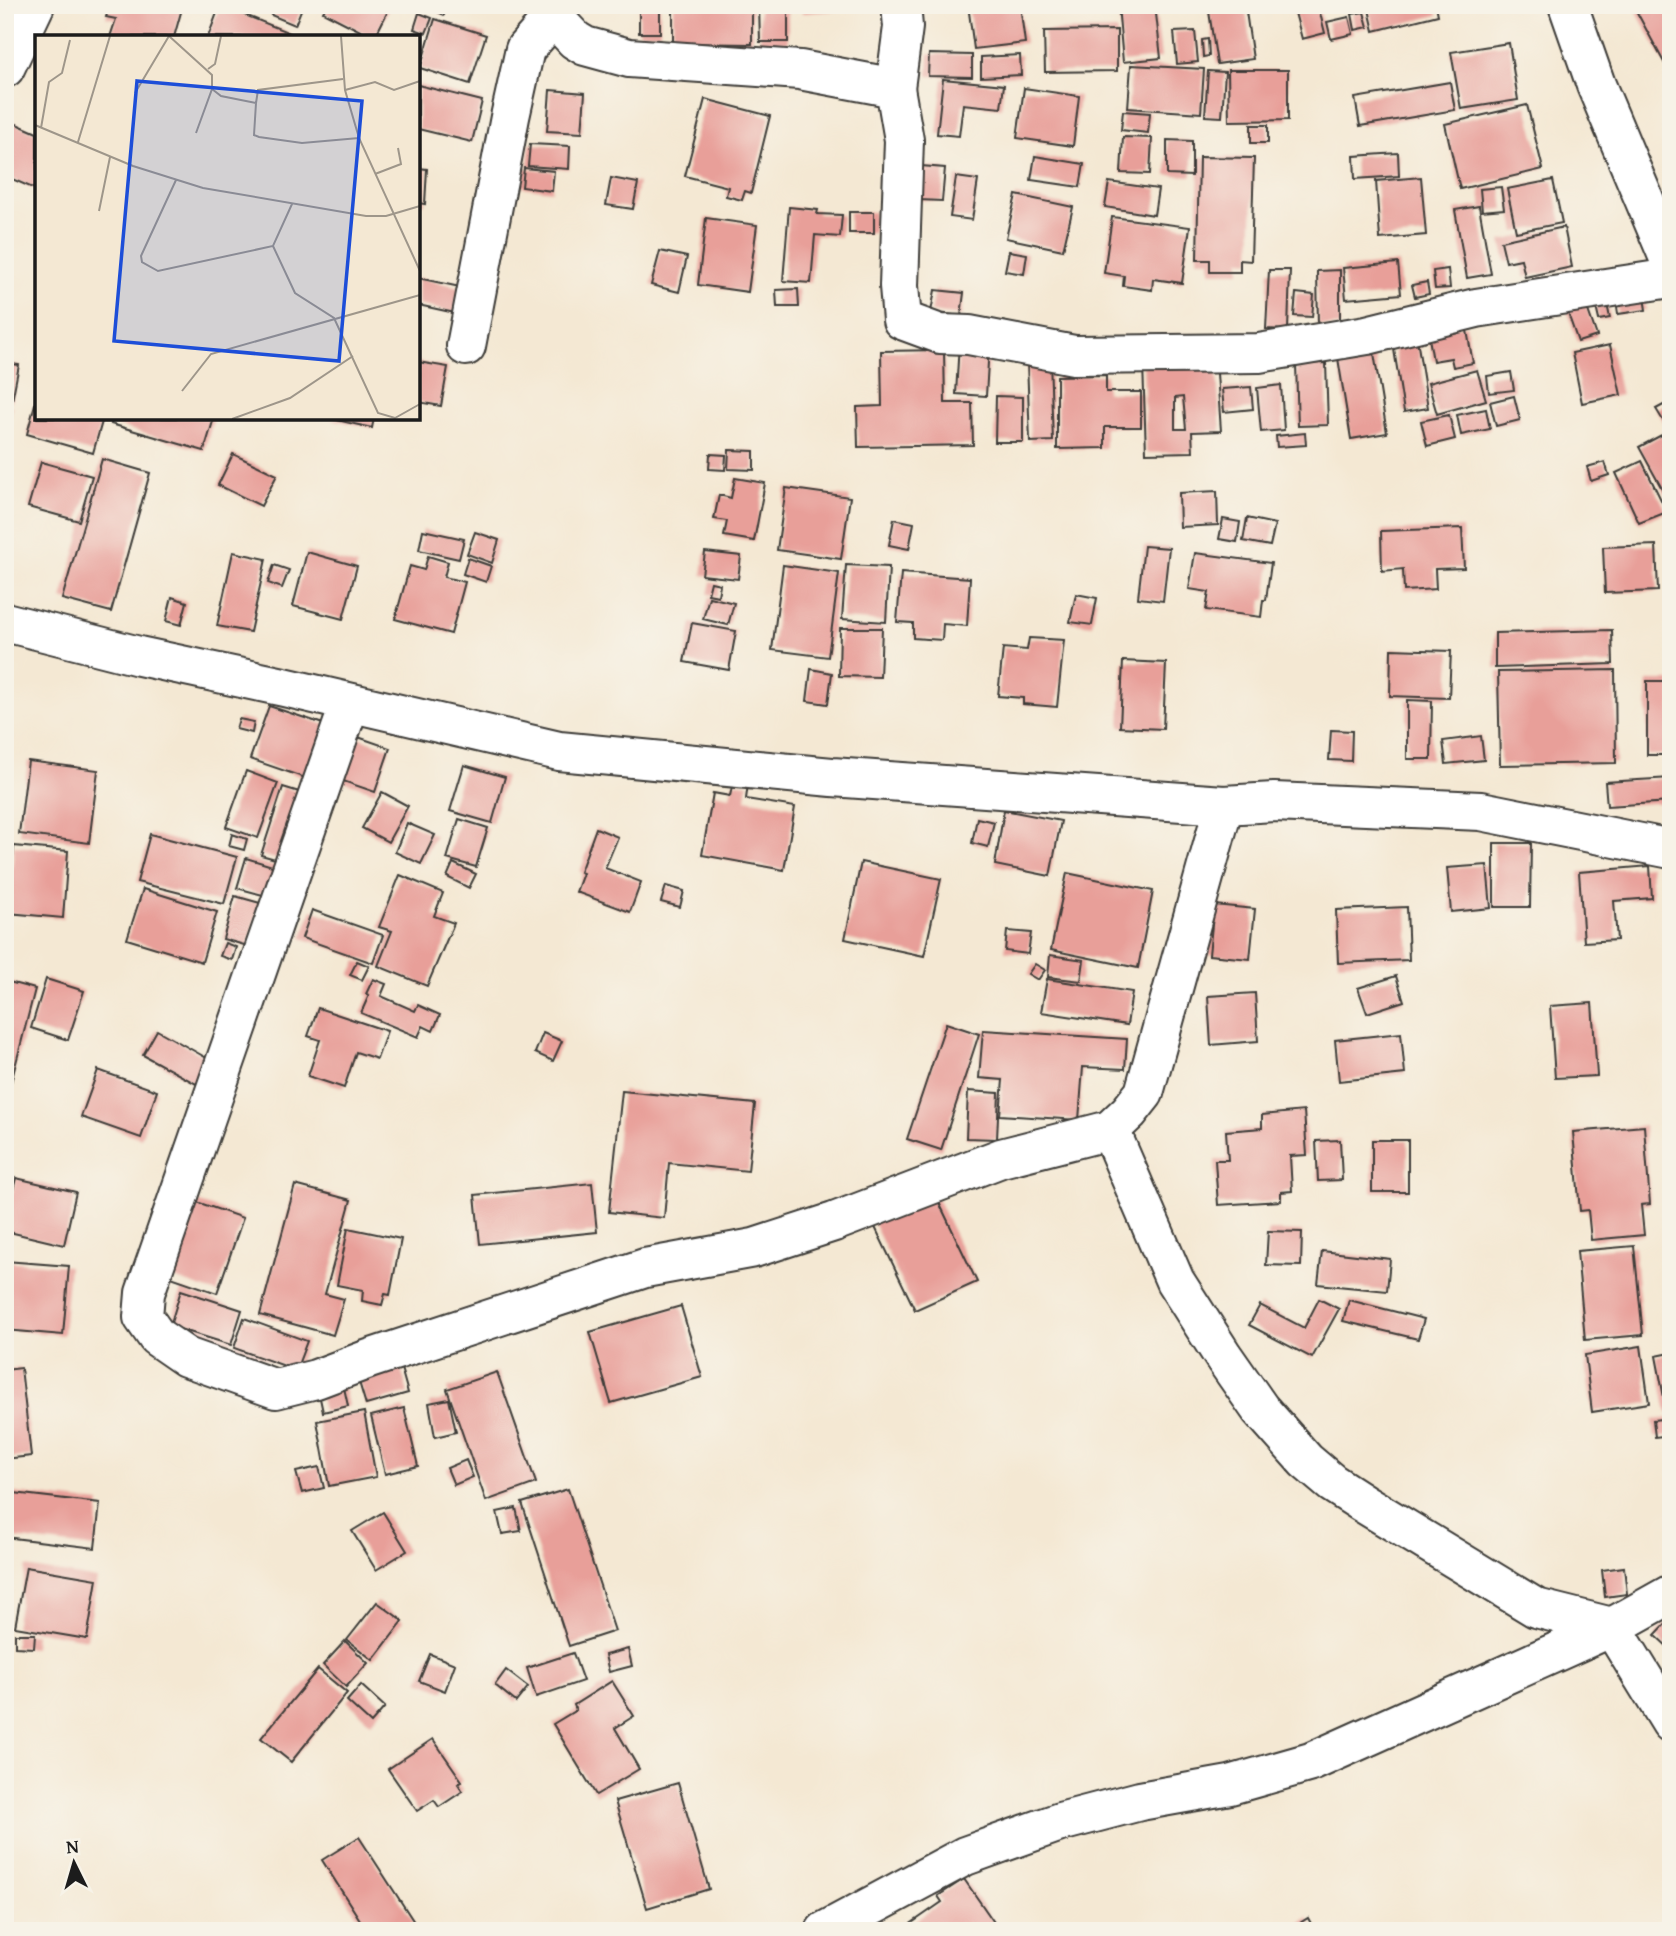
<svg xmlns="http://www.w3.org/2000/svg" width="1676" height="1936" font-family="'Gentium Book Plus',serif">
	<style>
		.building { fill: #e89f99; fill-rule: evenodd }
		.lines { fill: none; stroke-linecap: round; stroke-linejoin: round }
		.minor-casing { stroke: #3c3b37; stroke-width: 42 }
		.minor { stroke: #fff; stroke-width: 38 }
		.inset-road { fill: none; stroke: #9e968a; stroke-width: 2 }
		.view { fill: #1d4ed8; fill-opacity: 0.15; stroke: #1d4ed8; stroke-width: 3.5 }
		.inset-edge { fill: none; stroke: #1c1c1c; stroke-width: 3.5 }
	</style>
	<rect width="100%" height="100%" fill="#f7f3e8"/>
	<filter id="ink" filterUnits="userSpaceOnUse"><feTurbulence type="fractalNoise" baseFrequency=".0143" numOctaves="2"/><feDisplacementMap in="SourceGraphic" scale="14" xChannelSelector="R" yChannelSelector="G"/><feConvolveMatrix kernelMatrix="1 2 1 2 8 2 1 2 1" color-interpolation-filters="sRGB"/></filter>
	<filter id="wash" filterUnits="userSpaceOnUse"><feTurbulence type="fractalNoise" baseFrequency=".00686" numOctaves="4" result="noise"/><feDisplacementMap in="SourceGraphic" scale="28" xChannelSelector="R" yChannelSelector="G"/><feGaussianBlur stdDeviation="1.57" result="paint"/><feColorMatrix in="noise" values="0 0 0 0 0 0 0 0 0 0 0 0 0 0 0 0 0 1.4 0 .05"/><feComposite in="paint" operator="in"/></filter>
	<g filter="url(#wash)">
		<rect width="100%" height="100%" fill="#f4e8d3"/>
		<g id="blocks">
			<g class="building">
				<polygon points="110,5 183,5 174,37 110,37 116,19 106,17"/>
				<polygon points="220,5 290,33 289,37 208,37"/>
				<polygon points="275,5 303,5 295,25 271,15"/>
				<polygon points="327,5 387,5 390,7 375,37 372,37 323,12"/>
				<polygon points="423,5 448,5 444,15"/>
				<rect x="639" y="5" width="21" height="28"/>
				<polygon points="673,5 752,5 752,44 673,43"/>
				<polygon points="759,5 788,5 788,42 760,42"/>
				<polygon points="802,5 885,5 885,7 802,13"/>
				<polygon points="968,5 1020,5 1025,43 974,49"/>
				<polygon points="1118,5 1155,5 1161,58 1123,62"/>
				<polygon points="1208,5 1245,5 1253,59 1217,64"/>
				<polygon points="1293,5 1318,5 1325,33 1302,39"/>
				<polygon points="1368,5 1436,5 1438,15 1374,31"/>
				<polygon points="1633,5 1671,5 1671,66 1667,68"/>
				<polygon points="1364,12 1368,27 1355,30 1352,14"/>
				<polygon points="419,13 432,18 426,33 414,29"/>
				<polygon points="1349,17 1353,34 1331,39 1327,22"/>
				<polygon points="435,19 486,35 470,84 420,68"/>
				<polygon points="1117,30 1117,71 1045,72 1044,31"/>
				<polygon points="1195,31 1198,62 1177,64 1174,32"/>
				<polygon points="1208,39 1209,56 1203,57 1202,40"/>
				<polygon points="1509,43 1518,100 1461,109 1451,52"/>
				<polygon points="929,54 972,55 972,77 928,76"/>
				<polygon points="1020,55 1021,75 981,77 981,57"/>
				<polygon points="1131,65 1204,69 1201,113 1128,108"/>
				<polygon points="1228,70 1288,70 1288,120 1229,121"/>
				<polygon points="1208,71 1225,72 1222,117 1205,116"/>
				<polygon points="943,79 1004,85 1001,108 963,104 959,136 937,134"/>
				<polygon points="1450,82 1455,110 1360,126 1355,98"/>
				<polygon points="418,85 482,101 472,142 418,129"/>
				<polygon points="1024,88 1079,96 1073,146 1017,138"/>
				<polygon points="550,90 585,93 582,133 547,131"/>
				<polygon points="705,99 770,116 751,193 745,191 742,200 726,196 728,187 685,176"/>
				<polygon points="1527,105 1543,169 1460,189 1445,124"/>
				<polygon points="1123,111 1150,113 1148,133 1121,130"/>
				<polygon points="5,119 37,133 37,185 35,189 5,176 8,167 5,166"/>
				<rect x="1251" y="125" width="17" height="18"/>
				<polygon points="1123,137 1152,138 1150,174 1121,173"/>
				<polygon points="1167,140 1192,141 1192,176 1167,175"/>
				<polygon points="530,144 570,146 569,169 528,166"/>
				<polygon points="1398,153 1399,176 1355,179 1354,156"/>
				<polygon points="1035,156 1084,164 1080,187 1031,180"/>
				<polygon points="1199,157 1254,158 1251,261 1240,260 1240,272 1210,272 1210,260 1197,260"/>
				<polygon points="921,166 945,168 942,201 919,200"/>
				<polygon points="418,168 427,169 425,204 418,203"/>
				<polygon points="524,168 554,171 552,191 522,187"/>
				<polygon points="956,177 978,180 972,220 950,217"/>
				<polygon points="1421,177 1426,235 1380,239 1376,181"/>
				<polygon points="611,178 638,183 633,209 606,205"/>
				<polygon points="1553,180 1562,223 1516,232 1507,189"/>
				<polygon points="1109,182 1158,189 1154,215 1105,207"/>
				<polygon points="1501,187 1504,209 1482,211 1480,189"/>
				<polygon points="1016,195 1073,207 1063,250 1006,238"/>
				<polygon points="1479,206 1491,274 1467,278 1455,210"/>
				<polygon points="789,207 818,210 817,214 842,215 840,237 815,235 811,283 783,281"/>
				<rect x="849" y="212" width="25" height="21"/>
				<polygon points="1112,217 1190,227 1182,283 1153,279 1152,290 1123,286 1124,276 1104,273"/>
				<polygon points="706,218 757,225 748,292 698,285"/>
				<polygon points="1564,227 1572,267 1525,277 1521,259 1506,262 1501,241"/>
				<polygon points="660,251 687,257 679,292 651,285"/>
				<polygon points="1009,251 1027,254 1024,274 1005,271"/>
				<polygon points="1398,263 1401,294 1346,299 1343,268"/>
				<polygon points="1448,269 1450,288 1435,289 1433,271"/>
				<polygon points="1269,270 1290,270 1288,330 1266,329"/>
				<polygon points="1340,270 1340,326 1318,326 1317,271"/>
				<polygon points="418,278 460,287 455,313 418,305"/>
				<polygon points="1427,282 1429,294 1415,297 1412,285"/>
				<polygon points="798,289 799,307 777,307 776,290"/>
				<polygon points="935,290 964,293 961,316 931,312"/>
				<polygon points="1643,290 1646,310 1618,314 1615,294"/>
				<polygon points="1296,293 1314,295 1312,317 1294,316"/>
				<polygon points="1584,299 1597,336 1578,342 1565,305"/>
				<polygon points="1607,304 1610,318 1599,320 1596,307"/>
				<polygon points="1466,325 1473,363 1453,367 1451,358 1433,361 1428,332"/>
				<polygon points="1417,339 1428,408 1404,412 1393,343"/>
				<polygon points="959,343 989,345 986,396 956,394"/>
				<polygon points="1610,345 1621,395 1582,403 1572,353"/>
				<polygon points="944,350 945,403 972,403 973,445 858,447 857,407 882,406 881,351"/>
				<polygon points="1374,353 1387,433 1351,439 1338,358"/>
				<path d="M1216,359l5,72 -29,1 1,20 -47,1 -3,-90zM1183,397l3,32h-11v-31z"/>
				<polygon points="1050,360 1053,441 1030,442 1027,361"/>
				<polygon points="418,362 448,367 441,406 418,402"/>
				<polygon points="5,363 19,365 12,401 5,400"/>
				<polygon points="1326,363 1328,425 1298,426 1296,364"/>
				<polygon points="1477,370 1486,400 1437,414 1428,383"/>
				<polygon points="1511,372 1514,390 1489,393 1487,376"/>
				<polygon points="1106,375 1106,392 1141,392 1141,427 1105,427 1105,448 1057,449 1057,376"/>
				<polygon points="1281,385 1284,430 1261,432 1257,388"/>
				<polygon points="1251,387 1253,409 1224,412 1222,389"/>
				<polygon points="996,396 1023,397 1023,442 995,442"/>
				<polygon points="1514,396 1520,420 1496,426 1490,402"/>
				<polygon points="36,400 37,418 103,418 93,453 27,434"/>
				<polygon points="1671,401 1671,418 1664,422 1656,409"/>
				<polygon points="5,405 12,406 7,437 5,437"/>
				<polygon points="1486,409 1490,429 1461,435 1457,415"/>
				<polygon points="1449,415 1455,439 1427,446 1421,421"/>
				<polygon points="113,418 214,418 204,451 111,424"/>
				<polygon points="328,418 374,418 372,428"/>
				<polygon points="1671,430 1671,505 1639,447"/>
				<polygon points="1305,433 1306,445 1277,447 1276,436"/>
				<polygon points="729,450 754,451 754,470 728,469"/>
				<polygon points="233,454 277,475 261,506 218,485"/>
				<polygon points="710,454 726,455 725,470 709,469"/>
				<polygon points="102,459 150,473 111,612 62,599"/>
				<polygon points="1642,461 1667,512 1639,523 1616,473"/>
				<polygon points="41,462 92,476 79,521 28,507"/>
				<polygon points="1605,462 1609,475 1591,481 1587,467"/>
				<polygon points="735,478 765,483 754,541 724,536 727,521 714,519 719,495 731,498"/>
				<polygon points="786,488 850,497 841,559 777,550"/>
				<polygon points="1217,491 1218,525 1180,527 1179,493"/>
				<polygon points="1247,518 1275,524 1270,546 1243,541"/>
				<polygon points="894,519 914,523 909,549 889,545"/>
				<polygon points="1223,519 1240,522 1237,542 1219,539"/>
				<polygon points="1462,528 1464,568 1435,569 1436,589 1404,591 1403,569 1382,571 1381,531"/>
				<polygon points="423,530 464,539 459,559 419,550"/>
				<polygon points="475,532 499,540 492,563 467,554"/>
				<polygon points="1656,545 1658,591 1605,593 1603,547"/>
				<polygon points="1144,546 1169,548 1163,601 1138,598"/>
				<polygon points="233,552 266,559 250,632 217,626"/>
				<polygon points="307,552 357,566 343,619 293,606"/>
				<polygon points="705,552 741,556 738,579 702,575"/>
				<polygon points="1195,553 1271,563 1266,600 1263,600 1261,617 1206,610 1209,592 1189,589"/>
				<polygon points="428,556 448,562 444,577 465,582 451,634 395,619 410,566 424,570"/>
				<polygon points="468,558 491,566 486,582 463,574"/>
				<polygon points="274,565 289,570 282,588 268,583"/>
				<polygon points="783,565 839,573 828,657 772,650"/>
				<polygon points="846,565 889,567 886,622 842,619"/>
				<polygon points="901,573 970,578 967,626 943,624 942,640 913,638 913,623 897,622"/>
				<polygon points="711,582 720,584 718,596 708,594"/>
				<polygon points="1076,594 1097,598 1092,625 1070,622"/>
				<polygon points="172,597 187,602 181,625 166,621"/>
				<polygon points="709,597 734,603 728,625 703,619"/>
				<polygon points="692,623 736,631 729,670 684,662"/>
				<polygon points="840,628 882,628 880,677 839,676"/>
				<polygon points="1612,630 1613,664 1495,668 1495,633"/>
				<polygon points="1029,638 1064,640 1057,707 1023,704 1023,698 998,696 1003,648 1027,650"/>
				<polygon points="1391,649 1451,651 1449,698 1390,696"/>
				<polygon points="1123,661 1166,663 1163,729 1120,727"/>
				<polygon points="811,669 832,673 828,704 807,701"/>
				<polygon points="1615,670 1616,763 1500,765 1498,672"/>
				<rect x="1647" y="681" width="24" height="74"/>
				<polygon points="1407,700 1432,701 1431,759 1407,759"/>
				<polygon points="269,706 332,727 314,781 250,759"/>
				<polygon points="239,719 254,722 252,733 236,729"/>
				<polygon points="1331,730 1352,731 1351,761 1329,760"/>
				<polygon points="1481,736 1484,760 1446,764 1443,741"/>
				<polygon points="358,737 390,748 375,792 343,781"/>
				<polygon points="28,761 98,770 89,843 19,834"/>
				<polygon points="464,765 505,777 492,823 450,811"/>
				<polygon points="246,771 278,783 258,838 226,827"/>
				<polygon points="1671,778 1671,802 1607,806 1605,782"/>
				<polygon points="733,782 748,784 746,799 795,807 784,870 702,855 713,793 730,796"/>
				<polygon points="283,787 312,796 290,863 261,855"/>
				<polygon points="382,792 408,806 388,842 362,828"/>
				<polygon points="1004,810 1061,821 1050,876 995,865"/>
				<polygon points="977,818 994,822 988,847 972,843"/>
				<polygon points="459,819 488,828 476,867 447,859"/>
				<polygon points="407,823 435,835 421,864 395,852"/>
				<polygon points="596,828 618,837 605,868 641,882 630,912 576,892 583,873 580,872"/>
				<polygon points="150,834 237,857 224,904 137,882"/>
				<polygon points="232,834 247,839 244,850 229,846"/>
				<polygon points="1494,843 1531,843 1530,907 1494,907"/>
				<polygon points="14,846 68,851 63,918 8,913"/>
				<polygon points="246,858 282,869 274,898 237,888"/>
				<polygon points="861,862 941,879 924,956 845,939"/>
				<polygon points="453,863 476,874 469,888 447,877"/>
				<polygon points="1487,865 1491,908 1451,912 1447,868"/>
				<polygon points="1650,866 1652,898 1614,901 1617,940 1584,942 1579,872"/>
				<polygon points="1067,873 1153,891 1138,968 1051,950"/>
				<polygon points="400,875 443,893 434,916 454,923 427,986 378,966 392,931 379,927"/>
				<polygon points="666,886 684,891 680,907 661,902"/>
				<polygon points="143,889 217,912 202,962 127,939"/>
				<polygon points="235,896 260,903 248,946 223,939"/>
				<polygon points="1214,905 1255,909 1250,959 1209,955"/>
				<polygon points="1407,907 1409,960 1338,963 1336,910"/>
				<polygon points="312,910 383,935 373,963 302,938"/>
				<polygon points="1007,931 1031,933 1028,954 1005,951"/>
				<polygon points="225,943 236,947 232,960 220,956"/>
				<polygon points="1050,955 1084,960 1081,981 1048,977"/>
				<polygon points="357,961 369,966 362,980 350,975"/>
				<polygon points="1035,964 1045,970 1038,980 1028,974"/>
				<polygon points="1396,976 1404,1001 1367,1013 1358,988"/>
				<polygon points="46,979 84,991 68,1040 31,1028"/>
				<polygon points="373,979 386,984 381,996 415,1011 418,1005 440,1015 433,1031 423,1026 418,1037 361,1013 369,995 366,994"/>
				<polygon points="1047,979 1132,992 1127,1025 1041,1012"/>
				<polygon points="9,982 35,989 6,1102 5,999"/>
				<polygon points="1255,993 1258,1041 1211,1045 1208,996"/>
				<polygon points="1592,1003 1597,1076 1555,1078 1550,1006"/>
				<polygon points="318,1008 387,1031 377,1059 356,1052 344,1088 308,1076 320,1040 308,1036"/>
				<polygon points="946,1023 979,1034 941,1150 907,1139"/>
				<polygon points="157,1030 212,1061 198,1085 143,1055"/>
				<polygon points="983,1030 1127,1039 1125,1069 1083,1067 1079,1120 1000,1115 1003,1080 979,1078"/>
				<polygon points="543,1033 562,1041 553,1061 535,1053"/>
				<polygon points="1401,1033 1405,1074 1339,1081 1335,1040"/>
				<polygon points="98,1070 157,1091 141,1138 81,1117"/>
				<polygon points="622,1091 755,1104 748,1171 669,1163 664,1218 609,1212"/>
				<polygon points="968,1091 999,1093 997,1139 966,1138"/>
				<polygon points="1304,1111 1307,1155 1290,1156 1292,1191 1281,1192 1281,1201 1218,1205 1215,1160 1228,1160 1226,1131 1262,1128 1262,1115"/>
				<polygon points="1644,1126 1650,1204 1641,1205 1644,1235 1591,1240 1588,1210 1580,1211 1573,1132"/>
				<polygon points="1340,1140 1342,1180 1318,1181 1316,1141"/>
				<rect x="1372" y="1140" width="36" height="52"/>
				<polygon points="16,1178 76,1192 64,1245 5,1231 5,1222"/>
				<polygon points="592,1183 597,1232 480,1244 475,1195"/>
				<polygon points="295,1185 351,1200 325,1294 344,1299 333,1335 260,1315"/>
				<polygon points="935,1194 977,1282 915,1310 873,1223"/>
				<polygon points="194,1201 243,1218 217,1293 168,1276"/>
				<polygon points="348,1228 401,1239 390,1295 385,1294 382,1305 362,1301 363,1290 337,1285"/>
				<polygon points="1268,1231 1302,1232 1301,1266 1266,1265"/>
				<polygon points="1634,1246 1643,1335 1585,1340 1577,1251"/>
				<polygon points="1322,1251 1390,1259 1387,1291 1318,1284"/>
				<polygon points="5,1261 69,1266 63,1335 5,1330"/>
				<polygon points="181,1290 242,1310 231,1345 170,1326"/>
				<polygon points="1319,1299 1339,1309 1312,1358 1249,1325 1260,1305 1304,1328"/>
				<polygon points="1349,1300 1424,1319 1418,1339 1343,1321"/>
				<polygon points="681,1306 702,1377 611,1403 590,1332"/>
				<polygon points="244,1318 307,1341 296,1370 234,1348"/>
				<polygon points="1641,1346 1649,1403 1592,1412 1585,1355"/>
				<polygon points="1671,1353 1671,1412 1667,1413 1656,1356"/>
				<polygon points="399,1361 408,1393 366,1405 356,1372"/>
				<polygon points="21,1368 31,1456 5,1459 5,1370"/>
				<polygon points="497,1372 536,1483 486,1501 447,1389"/>
				<polygon points="343,1383 348,1406 323,1412 318,1389"/>
				<polygon points="449,1399 456,1432 435,1437 429,1403"/>
				<polygon points="404,1408 418,1466 385,1474 371,1416"/>
				<polygon points="364,1412 376,1477 329,1486 317,1421"/>
				<polygon points="1671,1418 1671,1435 1655,1437 1653,1420"/>
				<polygon points="466,1460 473,1477 454,1485 447,1468"/>
				<polygon points="319,1467 324,1488 302,1493 296,1472"/>
				<polygon points="568,1489 615,1631 569,1646 522,1503"/>
				<polygon points="5,1492 100,1503 95,1548 5,1537"/>
				<polygon points="516,1508 521,1531 502,1534 497,1512"/>
				<polygon points="383,1512 407,1551 376,1570 352,1531"/>
				<polygon points="26,1567 97,1579 87,1639 15,1627"/>
				<polygon points="1624,1567 1627,1594 1605,1597 1602,1570"/>
				<polygon points="377,1602 403,1621 373,1660 347,1640"/>
				<polygon points="1671,1618 1671,1650 1655,1635"/>
				<polygon points="15,1634 35,1634 34,1648 15,1647"/>
				<polygon points="345,1641 368,1663 346,1687 323,1665"/>
				<polygon points="628,1649 632,1666 609,1672 605,1655"/>
				<polygon points="573,1653 583,1681 536,1697 527,1668"/>
				<polygon points="430,1654 455,1664 445,1691 419,1681"/>
				<polygon points="318,1669 347,1693 291,1762 261,1738"/>
				<polygon points="506,1670 528,1687 516,1702 495,1685"/>
				<polygon points="612,1681 634,1716 615,1728 639,1769 596,1795 553,1724 576,1710 574,1705"/>
				<polygon points="361,1685 385,1707 371,1723 347,1701"/>
				<polygon points="433,1739 462,1781 458,1784 463,1791 439,1807 434,1800 417,1811 388,1769"/>
				<polygon points="678,1783 709,1889 647,1908 615,1801"/>
				<polygon points="359,1837 414,1922 401,1931 367,1931 322,1860"/>
				<polygon points="964,1879 1000,1931 908,1931 906,1927 942,1902 938,1896"/>
				<polygon points="1308,1918 1315,1931 1287,1931"/>
			</g>
		</g>
	</g>
	<g filter="url(#ink)">
		<use href="#blocks" fill-opacity="0" stroke="#3c3b37" stroke-width="2"/>
		<g class="lines">
			<g class="minor-casing">
				<g id="minor">
					<polyline points="555,5 556,14 560,24 575,40 585,46 629,58 800,70 895,88 904,140 899,286 902,320 940,334 969,335 1074,355 1259,353 1367,335 1476,308 1671,278"/>
					<polyline points="1568,5 1596,85 1671,263"/>
					<polyline points="5,68 35,5"/>
					<polyline points="895,88 903,27 901,5"/>
					<polyline points="466,346 510,117 525,49 556,14"/>
					<polyline points="5,622 139,656 284,687 559,751 832,777 1224,805 1274,802 1481,811 1671,849"/>
					<polyline points="350,703 145,1293 143,1317 157,1337 186,1357 276,1389 316,1379 369,1359 645,1268 754,1248 834,1222 1001,1158 1110,1130 1129,1112 1144,1093 1224,805"/>
					<polyline points="1110,1130 1175,1281 1223,1356 1260,1409 1306,1461 1332,1483 1363,1503 1536,1608 1612,1627 1671,1723"/>
					<polyline points="825,1931 965,1856 1060,1822 1140,1801 1230,1785 1311,1762 1612,1627 1671,1594"/>
				</g>
			</g>
			<use href="#minor" class="minor"/>
		</g>
	</g>
	<g transform="translate(35 35)">
		<rect width="385" height="385" fill="#f4e8d3"/>
		<path class="inset-road" d="M134,1l43,39v14l-16,44M306,1l4,54 14,48 61,133M173,34l7,-5 6,-28M177,54l9,7 35,7 -2,32 5,2 43,6 57,-5M310,55l30,-8 19,8 26,-9M100,58l34,-57M221,68l2,-13 85,-11M0,90l98,41 70,22 163,28h20l34,-10M6,93l8,-46 13,-9 8,-33M43,107l32,-106M340,139l26,-10 -3,-16M141,145l-35,76 1,6 16,9 115,-25 19,-42M64,176l11,-54M238,211l22,47 39,25 44,95 17,5 25,-14M147,356l29,-37 209,-59M197,384l58,-21 63,-42"/>
		<path class="view" d="M102,46l225,20 -23,260 -225,-20z"/>
		<rect width="385" height="385" class="inset-edge"/>
	</g>
	<rect width="1676" height="1936" fill="none" stroke="#f7f3e8" stroke-width="28"/>
	<g transform="translate(74 1863) rotate(355)" stroke="#f7f3e8" stroke-width="5" paint-order="stroke">
	<path d="M0-5L12 26L0 18L-12 26Z" fill="#1c1c1c"/>
	<text y="-10" font-size="19" font-weight="bold" text-anchor="middle" fill="#1c1c1c">N</text>
	</g>
</svg>
